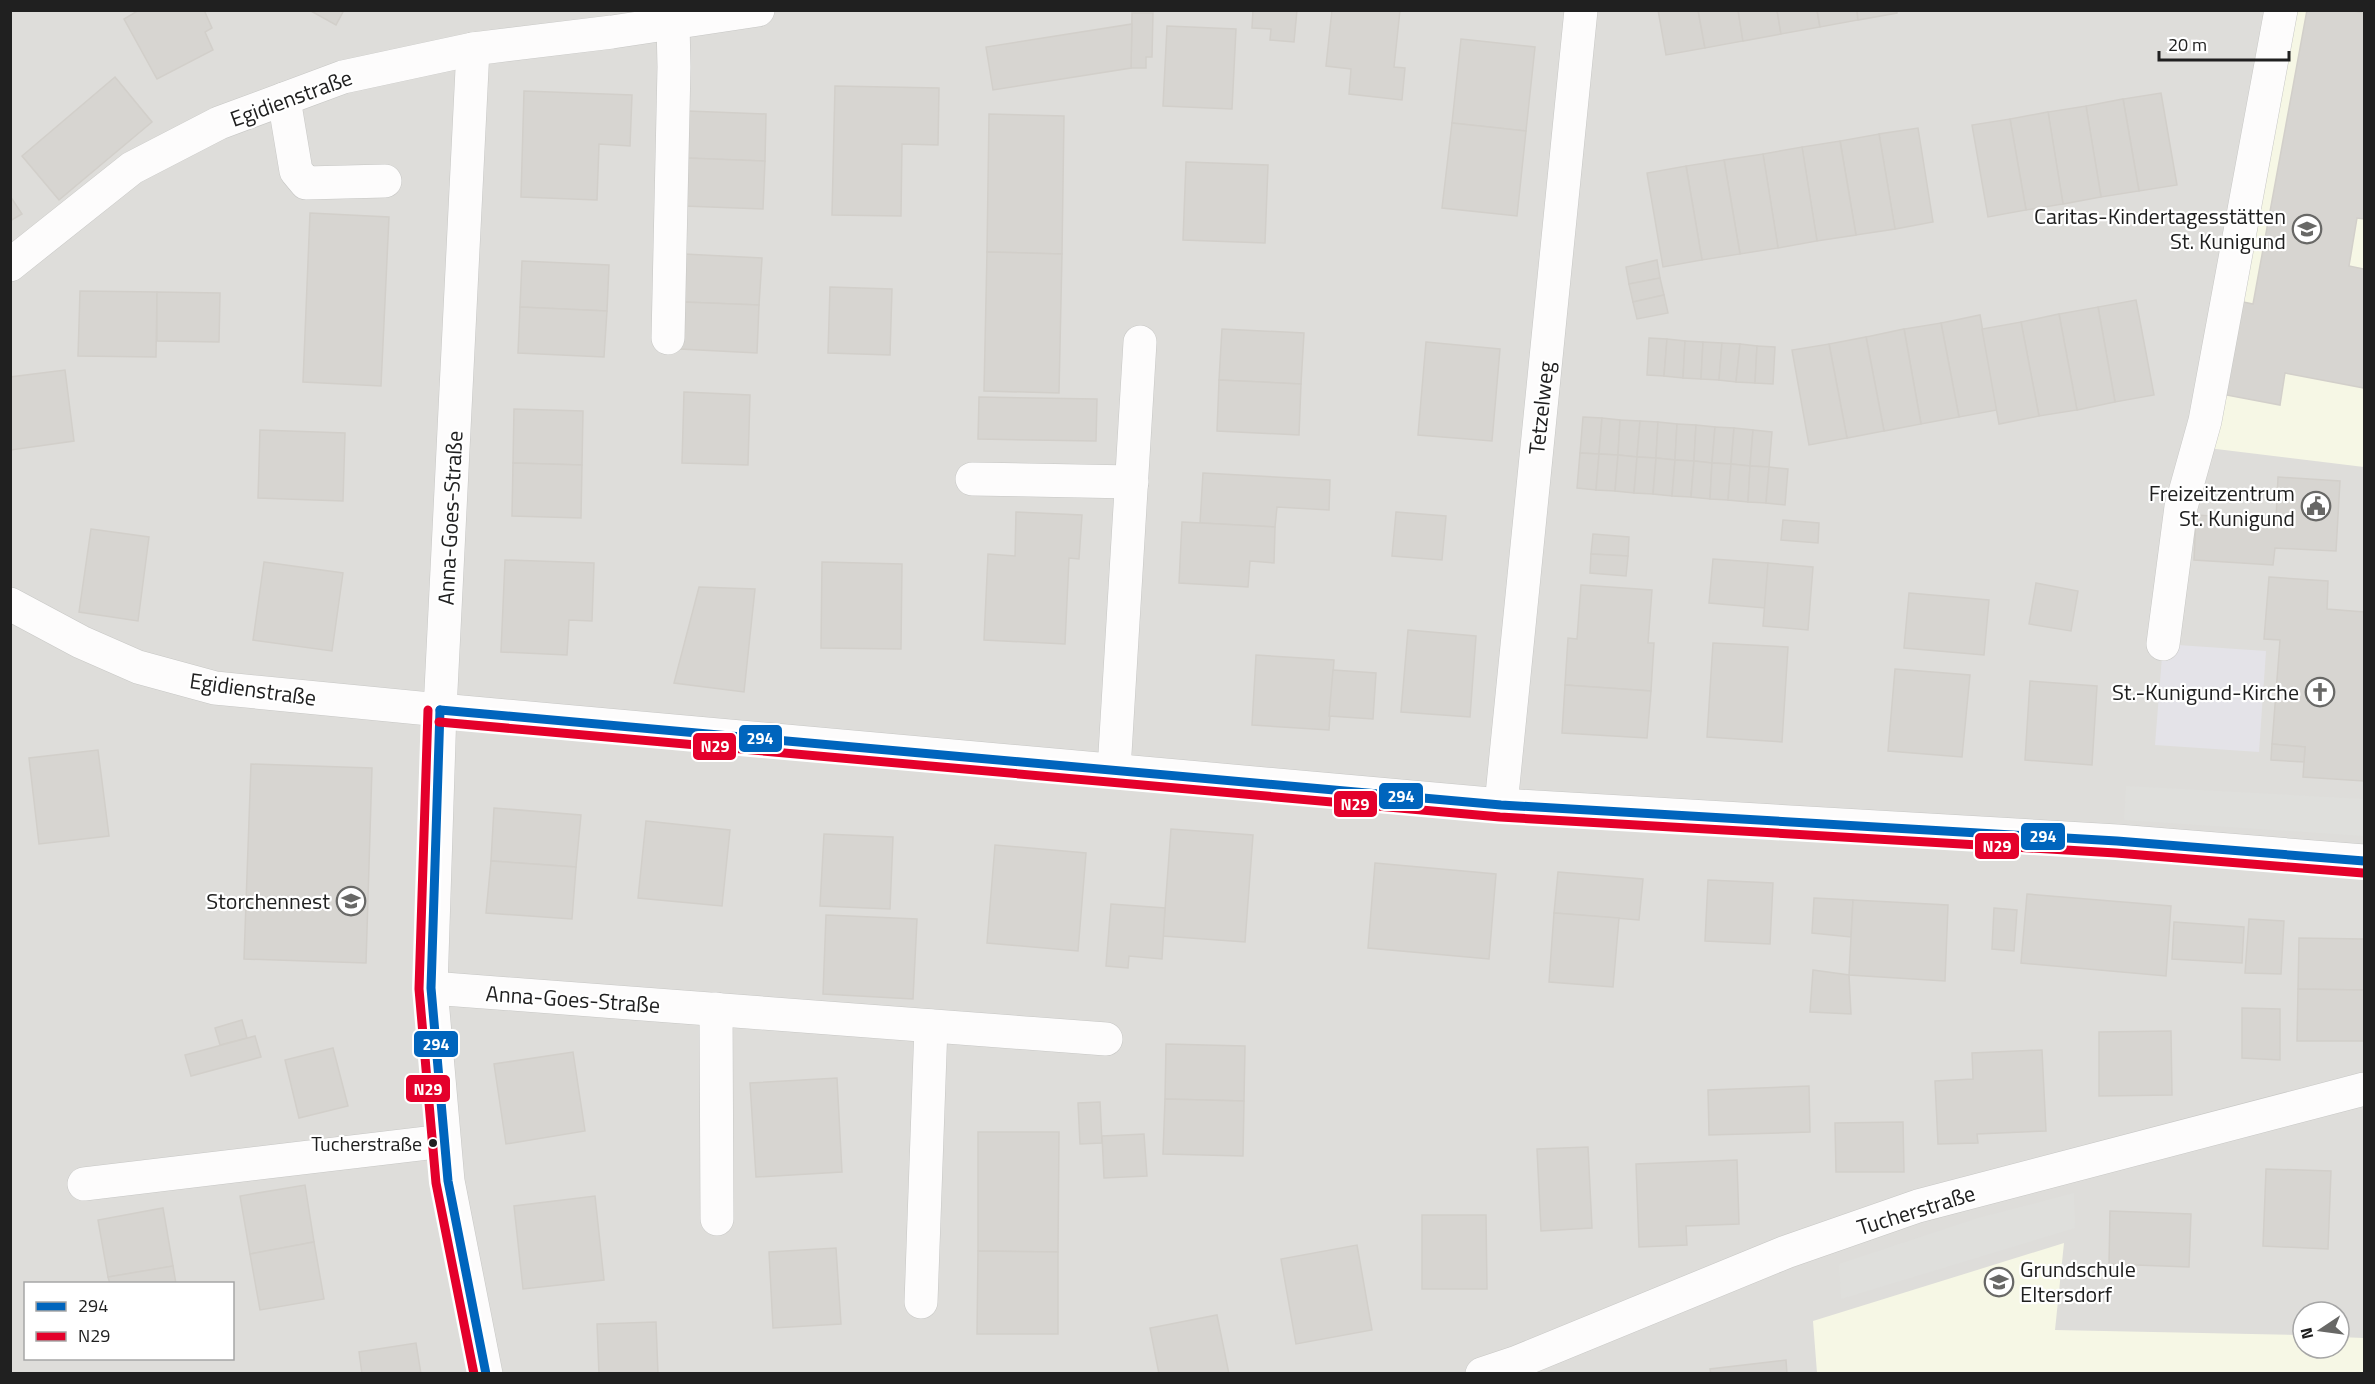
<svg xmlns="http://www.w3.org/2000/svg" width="2375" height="1384" font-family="'Titillium Web',sans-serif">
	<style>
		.residential { fill: #deddda; fill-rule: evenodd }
		.education { fill: #f6f7e5 }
		.parking { fill: #dfdfdc }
		.plaza { fill: #e4e3e8 }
		.building { fill: #d7d5d1; stroke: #d2cfca; stroke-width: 1.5 }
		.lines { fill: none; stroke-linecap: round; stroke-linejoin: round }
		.minor-casing { stroke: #c7c7c5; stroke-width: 34 }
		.minor { stroke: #fdfcfc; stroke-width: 33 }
		.bus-1-casing { stroke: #fff; stroke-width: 14 }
		.bus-2-casing { stroke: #fff; stroke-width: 14 }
		.bus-1 { stroke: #0065bd; stroke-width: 9 }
		.bus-2 { stroke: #e4002b; stroke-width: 9 }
		.bus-dot { fill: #202020; stroke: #fff; stroke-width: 2 }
		.labels { text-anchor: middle; stroke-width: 4.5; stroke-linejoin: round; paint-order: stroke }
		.bus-label { font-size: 20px; fill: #202020; stroke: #fff; text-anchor: end }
		.street-label { font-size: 22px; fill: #202020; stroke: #fff }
		.poi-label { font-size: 22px; fill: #202020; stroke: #fff; text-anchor: end }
		.line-badge { stroke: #fff; stroke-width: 2 }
		.badge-label { font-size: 16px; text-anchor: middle; font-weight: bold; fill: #fff }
	</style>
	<rect width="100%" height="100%" fill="#efeee9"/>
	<path class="residential" d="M10,11h2354v1362h-2353zM26,1284h206v74h-206zM2303,1312h36v36h-36z"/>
	<g class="education">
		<polygon points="2292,11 2364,11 2364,467 2208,448"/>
		<polygon points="2064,1243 2055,1330 2303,1335 2303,1348 2339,1348 2339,1337 2364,1338 2364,1373 1817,1373 1813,1321"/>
	</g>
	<g class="parking">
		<polygon points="2126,786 2364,799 2364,836 2124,820"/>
		<polygon points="2074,1193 2075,1228 1841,1299 1839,1264 1978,1218"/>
	</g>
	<polygon class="plaza" points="2163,644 2266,651 2259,752 2155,745"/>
	<g class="building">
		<polygon points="139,10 204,10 212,28 205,32 213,50 157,79 124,19"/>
		<polygon points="309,10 344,10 336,25"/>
		<polygon points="1253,10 1297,10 1294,42 1270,40 1271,29 1252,28"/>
		<polygon points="1332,10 1400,10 1394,67 1405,68 1402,100 1349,94 1351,69 1326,66"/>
		<polygon points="1658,10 1698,10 1705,48 1666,55"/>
		<polygon points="1698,10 1738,10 1743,41 1705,48"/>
		<polygon points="1738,10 1777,10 1781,34 1743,41"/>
		<polygon points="1777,10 1817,10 1820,27 1781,34"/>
		<polygon points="1817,10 1857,10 1858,20 1820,27"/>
		<polygon points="1857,10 1897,10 1897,13 1858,20"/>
		<polygon points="2307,10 2349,10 2364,13 2364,219 2357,218 2349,266 2364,269 2364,388 2285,373 2280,405 2221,394 2238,301 2253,304"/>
		<polygon points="1132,13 1153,13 1152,57 1146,57 1146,68 1131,68"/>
		<polygon points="1132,24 1131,68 993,90 986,47"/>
		<polygon points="1167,26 1236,29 1232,109 1163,106"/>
		<polygon points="1461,39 1535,47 1526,131 1452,123"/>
		<polygon points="115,77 152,122 59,200 22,156"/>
		<polygon points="835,86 939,88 938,145 902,144 901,216 832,215"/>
		<polygon points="524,91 632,95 630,146 599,144 597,200 521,197"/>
		<polygon points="2161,93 2177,185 2139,191 2123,99"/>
		<polygon points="2123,99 2139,191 2101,197 2086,106"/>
		<polygon points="2086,106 2101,197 2063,204 2048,112"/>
		<polygon points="688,111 766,114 765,161 686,158"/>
		<polygon points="2048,112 2063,204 2026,210 2010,119"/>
		<polygon points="989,114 1064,116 1062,254 987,252"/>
		<polygon points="2010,119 2026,210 1988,217 1972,125"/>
		<polygon points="1452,123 1526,131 1517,216 1442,208"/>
		<polygon points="1918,128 1933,222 1895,229 1879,134"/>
		<polygon points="1879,134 1895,229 1856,235 1840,141"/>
		<polygon points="1840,141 1856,235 1817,241 1802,147"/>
		<polygon points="1802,147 1817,241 1778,248 1763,154"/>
		<polygon points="1763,154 1778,248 1740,254 1724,160"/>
		<polygon points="686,158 765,161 763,209 684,206"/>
		<polygon points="1724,160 1740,254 1702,260 1686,166"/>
		<polygon points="1186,162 1268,165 1265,243 1183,240"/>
		<polygon points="1686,166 1702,260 1663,267 1647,173"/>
		<polygon points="10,196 22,214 10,221"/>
		<polygon points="310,213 389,217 381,386 303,382"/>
		<polygon points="987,252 1062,254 1059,393 984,391"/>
		<polygon points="684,254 762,258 759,305 683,302"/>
		<polygon points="1657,260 1660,278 1629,284 1626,267"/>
		<polygon points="522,261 609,265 607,311 520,307"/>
		<polygon points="1660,278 1664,295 1633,302 1629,284"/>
		<polygon points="830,287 892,289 890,355 828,353"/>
		<polygon points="80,291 157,292 156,357 78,356"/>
		<polygon points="157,292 220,293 219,342 157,341"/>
		<polygon points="1664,295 1668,313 1637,319 1633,302"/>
		<polygon points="2136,300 2154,395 2115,402 2098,307"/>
		<polygon points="683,302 759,305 757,353 680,349"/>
		<polygon points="520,307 607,311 604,357 518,353"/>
		<polygon points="2098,307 2115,402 2077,410 2059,314"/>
		<polygon points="2059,314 2077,410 2039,416 2021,322"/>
		<polygon points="1980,315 1997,410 1959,417 1941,323"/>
		<polygon points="2021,322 2039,416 1999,424 1982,329"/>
		<polygon points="1941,323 1959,417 1921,424 1904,329"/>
		<polygon points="1222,329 1304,333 1301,384 1219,380"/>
		<polygon points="1904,329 1921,424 1884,431 1866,337"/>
		<polygon points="1866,337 1884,431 1847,438 1829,344"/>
		<polygon points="1649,338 1667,339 1664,376 1647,375"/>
		<polygon points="1667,339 1685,341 1683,378 1664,376"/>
		<polygon points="1685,341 1703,342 1701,379 1683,378"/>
		<polygon points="1426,342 1500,349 1492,441 1418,435"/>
		<polygon points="1703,342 1722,343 1719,380 1701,379"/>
		<polygon points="1722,343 1740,344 1736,382 1719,380"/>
		<polygon points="1740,344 1757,346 1755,383 1736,382"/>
		<polygon points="1829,344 1847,438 1809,445 1792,350"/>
		<polygon points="1757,346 1775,347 1773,384 1755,383"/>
		<polygon points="65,370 74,441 11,450 10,377"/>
		<polygon points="1219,380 1301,384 1299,435 1217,431"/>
		<polygon points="684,392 750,395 748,465 682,463"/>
		<polygon points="979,397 1097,399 1096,441 978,439"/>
		<polygon points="514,409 583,411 582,465 513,463"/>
		<polygon points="1583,417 1602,418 1599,454 1580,453"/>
		<polygon points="1602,418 1620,420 1618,455 1599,454"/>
		<polygon points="1620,420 1640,421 1637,457 1618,455"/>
		<polygon points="1640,421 1658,422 1656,458 1637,457"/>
		<polygon points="1658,422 1677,424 1675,460 1656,458"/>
		<polygon points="1677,424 1696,425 1694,461 1675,460"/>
		<polygon points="1696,425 1715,427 1712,463 1694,461"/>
		<polygon points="1715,427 1734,428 1731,464 1712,463"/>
		<polygon points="1734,428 1753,430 1750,466 1731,464"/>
		<polygon points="260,430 345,433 343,501 258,498"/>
		<polygon points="1753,430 1772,432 1769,467 1750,466"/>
		<polygon points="1580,453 1599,454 1596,490 1577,488"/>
		<polygon points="1599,454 1618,455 1615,491 1596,490"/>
		<polygon points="1618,455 1637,457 1634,493 1615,491"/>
		<polygon points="1637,457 1656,458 1653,494 1634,493"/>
		<polygon points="1656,458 1675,460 1672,496 1653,494"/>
		<polygon points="1675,460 1694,461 1691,497 1672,496"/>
		<polygon points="1694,461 1712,463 1710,499 1691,497"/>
		<polygon points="513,463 582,465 581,518 512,516"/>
		<polygon points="1712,463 1731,464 1728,500 1710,499"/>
		<polygon points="1731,464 1750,466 1748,502 1728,500"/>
		<polygon points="1750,466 1769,467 1766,503 1748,502"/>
		<polygon points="1769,467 1788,469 1785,505 1766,503"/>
		<polygon points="1203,473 1330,480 1329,510 1277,507 1275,527 1200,523"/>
		<polygon points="2278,477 2340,481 2336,551 2275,548 2273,565 2194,560 2196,515 2276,520"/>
		<polygon points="1016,512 1082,515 1079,559 1069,558 1065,644 984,640 988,554 1015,556"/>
		<polygon points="1396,512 1446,516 1442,560 1392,556"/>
		<polygon points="1783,520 1819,523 1818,543 1781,540"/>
		<polygon points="1182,522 1275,527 1274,563 1250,561 1248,587 1179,583"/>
		<polygon points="91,529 149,537 138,621 79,612"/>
		<polygon points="1593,534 1629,537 1628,556 1591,554"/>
		<polygon points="1591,554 1628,556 1626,576 1590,573"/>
		<polygon points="1713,559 1768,563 1765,608 1709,603"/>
		<polygon points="505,560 594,563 592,621 569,620 567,655 501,652"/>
		<polygon points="264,562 343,573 332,651 253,640"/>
		<polygon points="822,562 902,564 901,649 821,648"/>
		<polygon points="1768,563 1813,567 1808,630 1763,626"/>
		<polygon points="2269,577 2328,581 2327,609 2364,612 2364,781 2303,777 2305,747 2272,744 2280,640 2264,639"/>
		<polygon points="2036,583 2078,591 2071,631 2029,624"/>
		<polygon points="1581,585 1652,590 1648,643 1654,643 1651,691 1565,685 1568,638 1577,639"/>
		<polygon points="699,587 755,589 744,692 674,683"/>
		<polygon points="1909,593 1989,600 1984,655 1904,648"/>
		<polygon points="1408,630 1476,636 1470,717 1401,712"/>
		<polygon points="1713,643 1788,647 1782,742 1707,737"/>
		<polygon points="1256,655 1334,660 1329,730 1252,725"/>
		<polygon points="1895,669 1970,675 1962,757 1888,751"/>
		<polygon points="1333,670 1376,673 1373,719 1329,716"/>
		<polygon points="2030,681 2097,686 2092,765 2025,760"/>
		<polygon points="1565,685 1651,691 1647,738 1562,733"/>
		<polygon points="2272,744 2305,747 2304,762 2271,760"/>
		<polygon points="98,750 109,836 39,844 29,758"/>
		<polygon points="251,764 372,768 366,963 244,959"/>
		<polygon points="494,808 581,815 576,867 491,861"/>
		<polygon points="646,821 730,830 722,906 638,898"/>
		<polygon points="1171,829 1253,835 1245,942 1163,936"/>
		<polygon points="824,834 893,837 890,909 820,906"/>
		<polygon points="995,845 1086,853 1078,951 987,943"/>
		<polygon points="491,861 576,867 572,919 486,913"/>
		<polygon points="1375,863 1496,874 1489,959 1368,948"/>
		<polygon points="1558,872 1643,879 1639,920 1554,913"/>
		<polygon points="1708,880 1773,883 1770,944 1705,941"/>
		<polygon points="2027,894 2171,906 2166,976 2021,963"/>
		<polygon points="1814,898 1853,900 1851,937 1812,933"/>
		<polygon points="1853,900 1948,905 1945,981 1849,975"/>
		<polygon points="1111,904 1165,908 1162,959 1129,956 1128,968 1106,966"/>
		<polygon points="1994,908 2017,910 2014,951 1992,949"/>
		<polygon points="1554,913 1619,918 1613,987 1549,982"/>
		<polygon points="826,915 917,919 913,999 823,994"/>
		<polygon points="2249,919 2284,921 2281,974 2245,973"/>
		<polygon points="2174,922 2244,927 2242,963 2172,959"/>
		<polygon points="2299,938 2364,939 2364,990 2298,989"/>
		<polygon points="1813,970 1849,975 1851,1014 1810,1012"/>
		<polygon points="2298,989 2364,990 2364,1041 2297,1041"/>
		<polygon points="2242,1008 2280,1009 2280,1060 2242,1058"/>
		<polygon points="242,1020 247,1038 220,1045 215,1028"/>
		<polygon points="2171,1031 2172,1095 2099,1096 2099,1032"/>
		<polygon points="255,1036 261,1057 191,1076 185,1055"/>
		<polygon points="1166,1044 1245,1046 1244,1101 1165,1099"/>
		<polygon points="333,1048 348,1106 299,1118 285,1060"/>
		<polygon points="2042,1050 2046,1131 1977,1134 1978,1143 1938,1144 1935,1081 1973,1079 1972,1053"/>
		<polygon points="573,1052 585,1131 506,1144 494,1064"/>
		<polygon points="837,1078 842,1172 756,1177 750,1083"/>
		<polygon points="1809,1086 1810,1132 1709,1135 1708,1090"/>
		<polygon points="1165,1099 1244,1101 1243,1156 1163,1154"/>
		<polygon points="1100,1102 1102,1143 1080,1144 1078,1103"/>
		<polygon points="1903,1122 1904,1172 1836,1172 1835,1123"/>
		<polygon points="978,1132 1059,1132 1058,1252 978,1251"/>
		<polygon points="1144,1134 1147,1176 1104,1178 1102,1136"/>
		<polygon points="1588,1147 1592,1228 1541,1231 1537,1149"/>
		<polygon points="1737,1160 1739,1224 1686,1226 1687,1245 1639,1247 1636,1164"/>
		<polygon points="2266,1169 2331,1171 2328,1249 2263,1246"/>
		<polygon points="305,1185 314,1242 250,1254 240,1196"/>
		<polygon points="595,1196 604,1280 523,1289 514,1206"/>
		<polygon points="163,1208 173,1266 108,1277 98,1220"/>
		<polygon points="2110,1211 2191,1214 2189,1267 2109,1264"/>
		<polygon points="1422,1215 1486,1215 1487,1289 1422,1289"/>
		<polygon points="314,1242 324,1299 260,1310 250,1254"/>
		<polygon points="1357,1245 1372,1330 1296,1344 1281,1259"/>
		<polygon points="836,1248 841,1324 773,1328 769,1252"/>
		<polygon points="978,1251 1058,1252 1058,1334 977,1334"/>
		<polygon points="173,1266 176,1284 110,1284 108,1277"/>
		<polygon points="1217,1315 1229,1374 1159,1374 1150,1328"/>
		<polygon points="656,1322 658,1374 599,1374 597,1324"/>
		<polygon points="416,1343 421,1374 362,1374 359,1352"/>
		<polygon points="1786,1360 1787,1374 1711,1374 1710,1369"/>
	</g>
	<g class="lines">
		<g class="minor-casing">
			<g id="minor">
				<polyline points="473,49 440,710 431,988 448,1181 486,1374"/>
				<polyline points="284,99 296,171 306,183 385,181"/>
				<polyline points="10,265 132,168 219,123 343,77 473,49 612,32 758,10"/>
				<polyline points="668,338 674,67 673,23"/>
				<polyline points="972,479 1132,482"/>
				<polyline points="10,604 81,642 138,667 215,688 440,710 1501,805 2117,841 2364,861"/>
				<polyline points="2163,644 2181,507 2205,421 2281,10"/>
				<polyline points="1114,770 1140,342"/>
				<polyline points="1501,805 1581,10"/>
				<polyline points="431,988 1106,1039"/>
				<polyline points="716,1009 717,1219"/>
				<polyline points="84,1184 444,1141"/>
				<polyline points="921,1302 931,1026"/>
				<polyline points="1482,1374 1515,1363 1786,1252 1918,1206 2364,1089"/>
			</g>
		</g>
		<use href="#minor" class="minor"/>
		<g class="bus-1-casing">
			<g id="bus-1">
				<polyline points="440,710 1501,805 2117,841 2364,861"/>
				<polyline points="440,710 431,988 448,1181 486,1374"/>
			</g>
		</g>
		<g class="bus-2-casing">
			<g id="bus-2">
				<polyline points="428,710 419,989 436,1183 474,1374"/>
				<polyline points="439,722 1500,817 2116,853 2363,873"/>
			</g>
		</g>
		<use href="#bus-1" class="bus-1"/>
		<use href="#bus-2" class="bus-2"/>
	</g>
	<defs>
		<g id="school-ring" transform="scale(1.5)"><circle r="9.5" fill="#fff" stroke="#686866" stroke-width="1.5"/><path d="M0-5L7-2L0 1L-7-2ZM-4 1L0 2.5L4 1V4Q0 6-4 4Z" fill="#686866"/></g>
		<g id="civic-ring" transform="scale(1.5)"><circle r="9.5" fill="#fff" stroke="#686866" stroke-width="1.5"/><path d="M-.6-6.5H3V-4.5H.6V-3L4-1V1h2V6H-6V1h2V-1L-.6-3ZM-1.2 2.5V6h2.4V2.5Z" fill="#686866"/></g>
		<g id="church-ring" transform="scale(1.5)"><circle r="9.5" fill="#fff" stroke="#686866" stroke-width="1.5"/><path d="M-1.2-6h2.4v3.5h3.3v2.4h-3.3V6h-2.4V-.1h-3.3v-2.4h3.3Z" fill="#686866"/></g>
	</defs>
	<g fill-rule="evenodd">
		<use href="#school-ring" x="2307" y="229"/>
		<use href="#civic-ring" x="2316" y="506"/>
		<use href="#church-ring" x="2320" y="692"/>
		<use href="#school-ring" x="351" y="901"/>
		<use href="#school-ring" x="1999" y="1282"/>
	</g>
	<circle class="bus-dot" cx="433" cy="1143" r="5"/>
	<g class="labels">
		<g class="bus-label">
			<text x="422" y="1151">Tucherstraße</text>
		</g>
		<g class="street-label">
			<text transform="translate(291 98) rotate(-20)" y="8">Egidienstraße</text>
			<text transform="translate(1541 408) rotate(-84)" y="8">Tetzelweg</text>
			<text transform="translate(450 518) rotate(-87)" y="8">Anna-Goes-Straße</text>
			<text transform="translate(253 689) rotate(8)" y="8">Egidienstraße</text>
			<text transform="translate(573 999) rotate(4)" y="8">Anna-Goes-Straße</text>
			<text transform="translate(1916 1210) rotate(-17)" y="8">Tucherstraße</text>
		</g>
		<g class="poi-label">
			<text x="2286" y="224">Caritas-Kindertagesstätten<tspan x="2286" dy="25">St. Kunigund</tspan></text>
			<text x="2295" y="501">Freizeitzentrum<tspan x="2295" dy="25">St. Kunigund</tspan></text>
			<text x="2299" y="700">St.-Kunigund-Kirche</text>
			<text x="330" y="909">Storchennest</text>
			<text x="2020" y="1277" text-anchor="start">Grundschule<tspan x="2020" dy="25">Eltersdorf</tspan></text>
		</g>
	</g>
	<g class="line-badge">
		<rect x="738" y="724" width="45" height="29" rx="6" fill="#0065bd"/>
		<rect x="692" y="732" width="45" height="29" rx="6" fill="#e4002b"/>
		<rect x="1378" y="782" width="46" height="28" rx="6" fill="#0065bd"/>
		<rect x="1333" y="790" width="45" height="28" rx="6" fill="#e4002b"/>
		<rect x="2020" y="822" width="46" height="29" rx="6" fill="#0065bd"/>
		<rect x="1974" y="832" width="46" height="28" rx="6" fill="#e4002b"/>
		<rect x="413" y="1030" width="46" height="28" rx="6" fill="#0065bd"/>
		<rect x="405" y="1074" width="46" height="29" rx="6" fill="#e4002b"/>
	</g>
	<g class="badge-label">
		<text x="760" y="744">294</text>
		<text x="715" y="752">N29</text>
		<text x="1401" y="802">294</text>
		<text x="1355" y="810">N29</text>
		<text x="2043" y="842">294</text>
		<text x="1997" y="852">N29</text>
		<text x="436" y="1050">294</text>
		<text x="428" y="1095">N29</text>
	</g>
	<rect width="2375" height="1384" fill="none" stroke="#202020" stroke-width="24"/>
	<rect x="24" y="1282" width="210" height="78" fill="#ffffff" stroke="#a6a6a6" stroke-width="1.5"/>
	<rect x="36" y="1302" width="30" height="9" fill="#0065bd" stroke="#a6a6a6" stroke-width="1.5"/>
	<text x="78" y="1312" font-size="18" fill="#202020">294</text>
	<rect x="36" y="1332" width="30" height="9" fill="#e4002b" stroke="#a6a6a6" stroke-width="1.5"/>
	<text x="78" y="1342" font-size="18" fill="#202020">N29</text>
	<g transform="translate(2321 1330) rotate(257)"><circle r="28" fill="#ffffff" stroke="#a6a6a6" stroke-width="1.5"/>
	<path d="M0-4.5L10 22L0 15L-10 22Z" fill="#686866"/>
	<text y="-9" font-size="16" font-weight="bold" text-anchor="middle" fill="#202020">N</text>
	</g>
	<path d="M2159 51v9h130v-9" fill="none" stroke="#202020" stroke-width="3"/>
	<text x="2168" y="51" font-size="18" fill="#202020" stroke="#ffffff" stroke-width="4.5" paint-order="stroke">20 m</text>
</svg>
